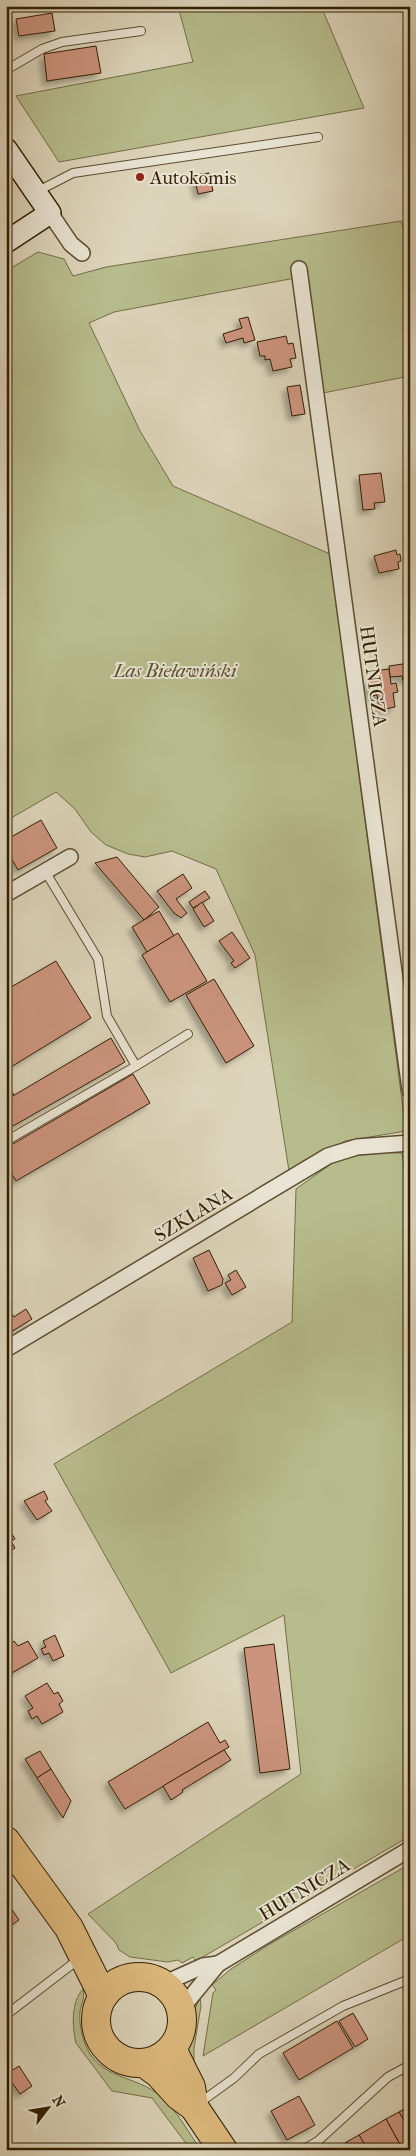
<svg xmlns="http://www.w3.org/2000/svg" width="416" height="2156" font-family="'IM FELL French Canon',serif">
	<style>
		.green { fill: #b7bc8c; stroke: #746d46 }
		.building { fill: #cc947e; stroke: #311e01; filter: url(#shadow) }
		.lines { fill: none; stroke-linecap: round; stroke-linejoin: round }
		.lane-casing { stroke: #5c4c30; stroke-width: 10 }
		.street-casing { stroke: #5c4c30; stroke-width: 18 }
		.secondary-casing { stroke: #311e01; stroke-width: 24 }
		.highway-casing { stroke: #311e01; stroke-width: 30 }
		.lane { stroke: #e9e4d3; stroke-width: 8 }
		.street { stroke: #e9e4d3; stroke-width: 15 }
		.secondary { stroke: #e9e4d3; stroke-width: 21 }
		.highway { stroke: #deba7e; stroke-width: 28 }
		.poi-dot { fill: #8f2418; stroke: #e9e4d3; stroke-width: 2 }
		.labels { text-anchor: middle; stroke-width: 4; stroke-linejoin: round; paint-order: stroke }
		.poi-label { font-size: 19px; fill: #311e01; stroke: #e9e4d3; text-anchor: start }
		.park-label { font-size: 19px; font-style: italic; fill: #594d2b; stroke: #e9e4d3 }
		.street-label { font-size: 19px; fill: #311e01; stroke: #e9e4d3 }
	</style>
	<defs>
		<filter id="shadow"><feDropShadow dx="-4.5" dy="4.5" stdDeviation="2.5" flood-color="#0004"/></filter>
	</defs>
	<rect width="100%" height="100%" fill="#ddd5bb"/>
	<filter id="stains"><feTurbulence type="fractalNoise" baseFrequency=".004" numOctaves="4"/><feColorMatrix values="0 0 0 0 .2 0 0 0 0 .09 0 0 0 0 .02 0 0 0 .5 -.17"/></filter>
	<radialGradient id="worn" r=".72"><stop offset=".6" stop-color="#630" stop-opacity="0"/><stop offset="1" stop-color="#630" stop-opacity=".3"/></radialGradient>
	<g class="green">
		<polygon points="178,6 321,6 364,108 59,162 16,96 193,62"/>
		<polygon points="401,221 410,250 410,376 323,393 306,276 114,312 89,323 140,431 173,486 330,554 406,1131 345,1141 289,1171 255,955 216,869 172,851 145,857 128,854 106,845 91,832 75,809 56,792 6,821 6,271 38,252 64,259 73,276 106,267"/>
		<polygon points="377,1152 402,1153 410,1221 410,1836 196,1961 193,1957 182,1963 178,1960 168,1962 130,1957 119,1950 116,1943 88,1914 301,1774 284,1615 171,1673 54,1464 292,1322 296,1189 338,1159"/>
		<polygon points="410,1864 410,1935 203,2056 213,1993 216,1990 212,1985 231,1969 270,1944"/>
		<path d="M83,1989c2,9 -1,13 -3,22 -1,9 1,21 4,30 13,40 52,33 78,56 13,11 28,38 39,53h-10l-39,-52 -40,-7 -36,-48c-4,-17 -5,-41 7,-54z"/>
		<path d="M90,1993c3,10 0,17 0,27 1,28 22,49 49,51l5,8c-10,-4 -20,-5 -30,-10 -18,-10 -30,-32 -29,-53 1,-7 4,-16 5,-23z"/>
		<polygon points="200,1998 201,2006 194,2048 194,2064 186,2050 192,2031 194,2011"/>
	</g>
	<g class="building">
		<polygon points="52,13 55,31 19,36 16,19"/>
		<polygon points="96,46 101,73 47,81 44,54"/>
		<polygon points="209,173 213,191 198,194 194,175"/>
		<polygon points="248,317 255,340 244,343 243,338 226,343 223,334 242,328 239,319"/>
		<polygon points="286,336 288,344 293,343 296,358 290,359 292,367 273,371 270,359 265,360 265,356 260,356 257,342"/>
		<polygon points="300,385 305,414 292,416 287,387"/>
		<polygon points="381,473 385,502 374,503 375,509 363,510 359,475"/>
		<polygon points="396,550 397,555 400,554 401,561 398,562 399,569 379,573 374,556"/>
		<polygon points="410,663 410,679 403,680 402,676 390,677 389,666"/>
		<polygon points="389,669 391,684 396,683 398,692 393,693 395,707 380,710 377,695 371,696 368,681 375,680 374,671"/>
		<polygon points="41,820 57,848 18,870 6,849 6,840"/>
		<polygon points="117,857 159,907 144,920 95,863"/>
		<polygon points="183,874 192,888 176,899 187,913 181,918 174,913 157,891"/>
		<polygon points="205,891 210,898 193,908 189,902"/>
		<polygon points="202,902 214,921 204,927 193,909"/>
		<polygon points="159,911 174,936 147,952 132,927"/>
		<polygon points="232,932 250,958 235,968 231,963 234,961 219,941"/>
		<polygon points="178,933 207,981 170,1002 142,955"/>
		<polygon points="56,961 91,1018 6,1070 6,990"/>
		<polygon points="214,979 254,1046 226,1063 186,995"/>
		<polygon points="111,1038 125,1062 13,1126 6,1115 6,1100"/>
		<polygon points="133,1074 150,1103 16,1181 6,1164 6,1148"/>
		<polygon points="6,1082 14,1095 6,1100"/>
		<polygon points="209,1250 223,1279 222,1285 208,1291 193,1258"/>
		<polygon points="236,1270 246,1287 232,1295 225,1283 231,1280 228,1275"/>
		<polygon points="6,1305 14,1317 26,1309 32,1319 6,1335"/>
		<polygon points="44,1491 48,1499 45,1501 52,1511 37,1520 24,1501"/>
		<polygon points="6,1524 15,1539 11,1541 15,1548 6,1554"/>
		<polygon points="55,1635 64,1656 53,1661 49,1653 44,1655 41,1649 46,1647 43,1641"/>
		<polygon points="14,1641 18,1646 28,1641 38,1658 10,1674 6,1668 6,1646"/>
		<polygon points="274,1644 290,1769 260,1773 244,1648"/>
		<polygon points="47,1683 54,1694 58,1692 63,1701 59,1704 63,1712 42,1724 37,1716 32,1719 28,1711 33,1708 25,1696"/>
		<polygon points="208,1722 220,1743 225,1740 229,1747 125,1809 108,1782"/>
		<polygon points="224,1750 231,1760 182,1790 183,1792 171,1800 163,1786"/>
		<polygon points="40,1751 51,1769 37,1778 25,1759"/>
		<polygon points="51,1769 71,1801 63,1818 37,1778"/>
		<polygon points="11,1908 19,1920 6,1929 6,1911"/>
		<polygon points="353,2013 368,2039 355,2047 339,2021"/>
		<polygon points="337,2021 353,2048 299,2080 283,2053"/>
		<polygon points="19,2066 32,2086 20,2094 6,2074"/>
		<polygon points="299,2096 315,2125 287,2140 271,2111"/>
		<polygon points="410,2106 410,2130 399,2112"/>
		<polygon points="399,2112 410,2130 410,2150 403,2150 386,2119"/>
		<polygon points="386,2119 403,2150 368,2150 359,2135"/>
		<polygon points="359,2135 368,2150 349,2150 345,2143"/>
	</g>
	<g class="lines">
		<g class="lane-casing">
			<g id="lane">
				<polyline points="6,70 42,49 62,42 141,31"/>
				<polyline points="38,191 73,173 318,137"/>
				<polyline points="45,871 98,959 107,1016 136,1066 188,1034"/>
				<polyline points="6,1141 136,1066"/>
				<polyline points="6,2015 79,1959"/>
				<polyline points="198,2104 234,2078 259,2054 343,2006 410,1979"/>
				<polyline points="6,2147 9,2150"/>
				<polyline points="302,2150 318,2141 388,2077 410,2065"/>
			</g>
		</g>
		<g class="street-casing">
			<g id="street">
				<polyline points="50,213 71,244 82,253"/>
				<polyline points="299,269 410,1090"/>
				<polyline points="6,894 70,857"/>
				<polyline points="6,1349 328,1156 357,1147 410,1143"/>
				<polyline points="163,1984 203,1966 218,1964"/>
				<polyline points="181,2009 218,1964 410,1849"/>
			</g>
		</g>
		<g class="secondary-casing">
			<polyline id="secondary" points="6,149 50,213 6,242"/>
		</g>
		<g class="highway-casing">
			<g id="highway">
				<polyline points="6,1841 69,1928 103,1996"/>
				<circle cx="139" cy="2020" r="43"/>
				<polyline points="172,2049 191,2087 194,2107"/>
				<polyline points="144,2063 159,2074 179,2096 194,2107 223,2150"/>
			</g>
		</g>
		<use href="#lane" class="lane"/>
		<use href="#street" class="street"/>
		<use href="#secondary" class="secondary"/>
		<use href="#highway" class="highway"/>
	</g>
	<circle class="poi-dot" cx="140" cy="177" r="5"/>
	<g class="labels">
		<g class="poi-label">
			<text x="150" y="184">Autokomis</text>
		</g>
		<g class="park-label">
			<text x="175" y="677">Las Bieławiński</text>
		</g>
		<g class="street-label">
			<text transform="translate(374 676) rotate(82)" y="7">HUTNICZA</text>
			<text transform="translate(193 1214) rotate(-31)" y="7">SZKLANA</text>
			<text transform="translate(304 1889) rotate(-31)" y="7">HUTNICZA</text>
		</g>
	</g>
	<rect width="416" height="2156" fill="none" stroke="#ddd5bb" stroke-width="25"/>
	<rect x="8" y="8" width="401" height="2141" fill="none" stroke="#311e01" stroke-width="2.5"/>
	<rect x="12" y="12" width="391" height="2131" fill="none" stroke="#311e01"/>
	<g transform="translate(48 2108) rotate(59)" stroke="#e9e4d3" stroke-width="4" paint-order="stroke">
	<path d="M0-4L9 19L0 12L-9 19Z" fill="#311e01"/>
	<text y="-8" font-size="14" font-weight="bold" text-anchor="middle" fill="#311e01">N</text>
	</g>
	<rect width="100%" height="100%" filter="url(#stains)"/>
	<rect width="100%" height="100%" fill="url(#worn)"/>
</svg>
